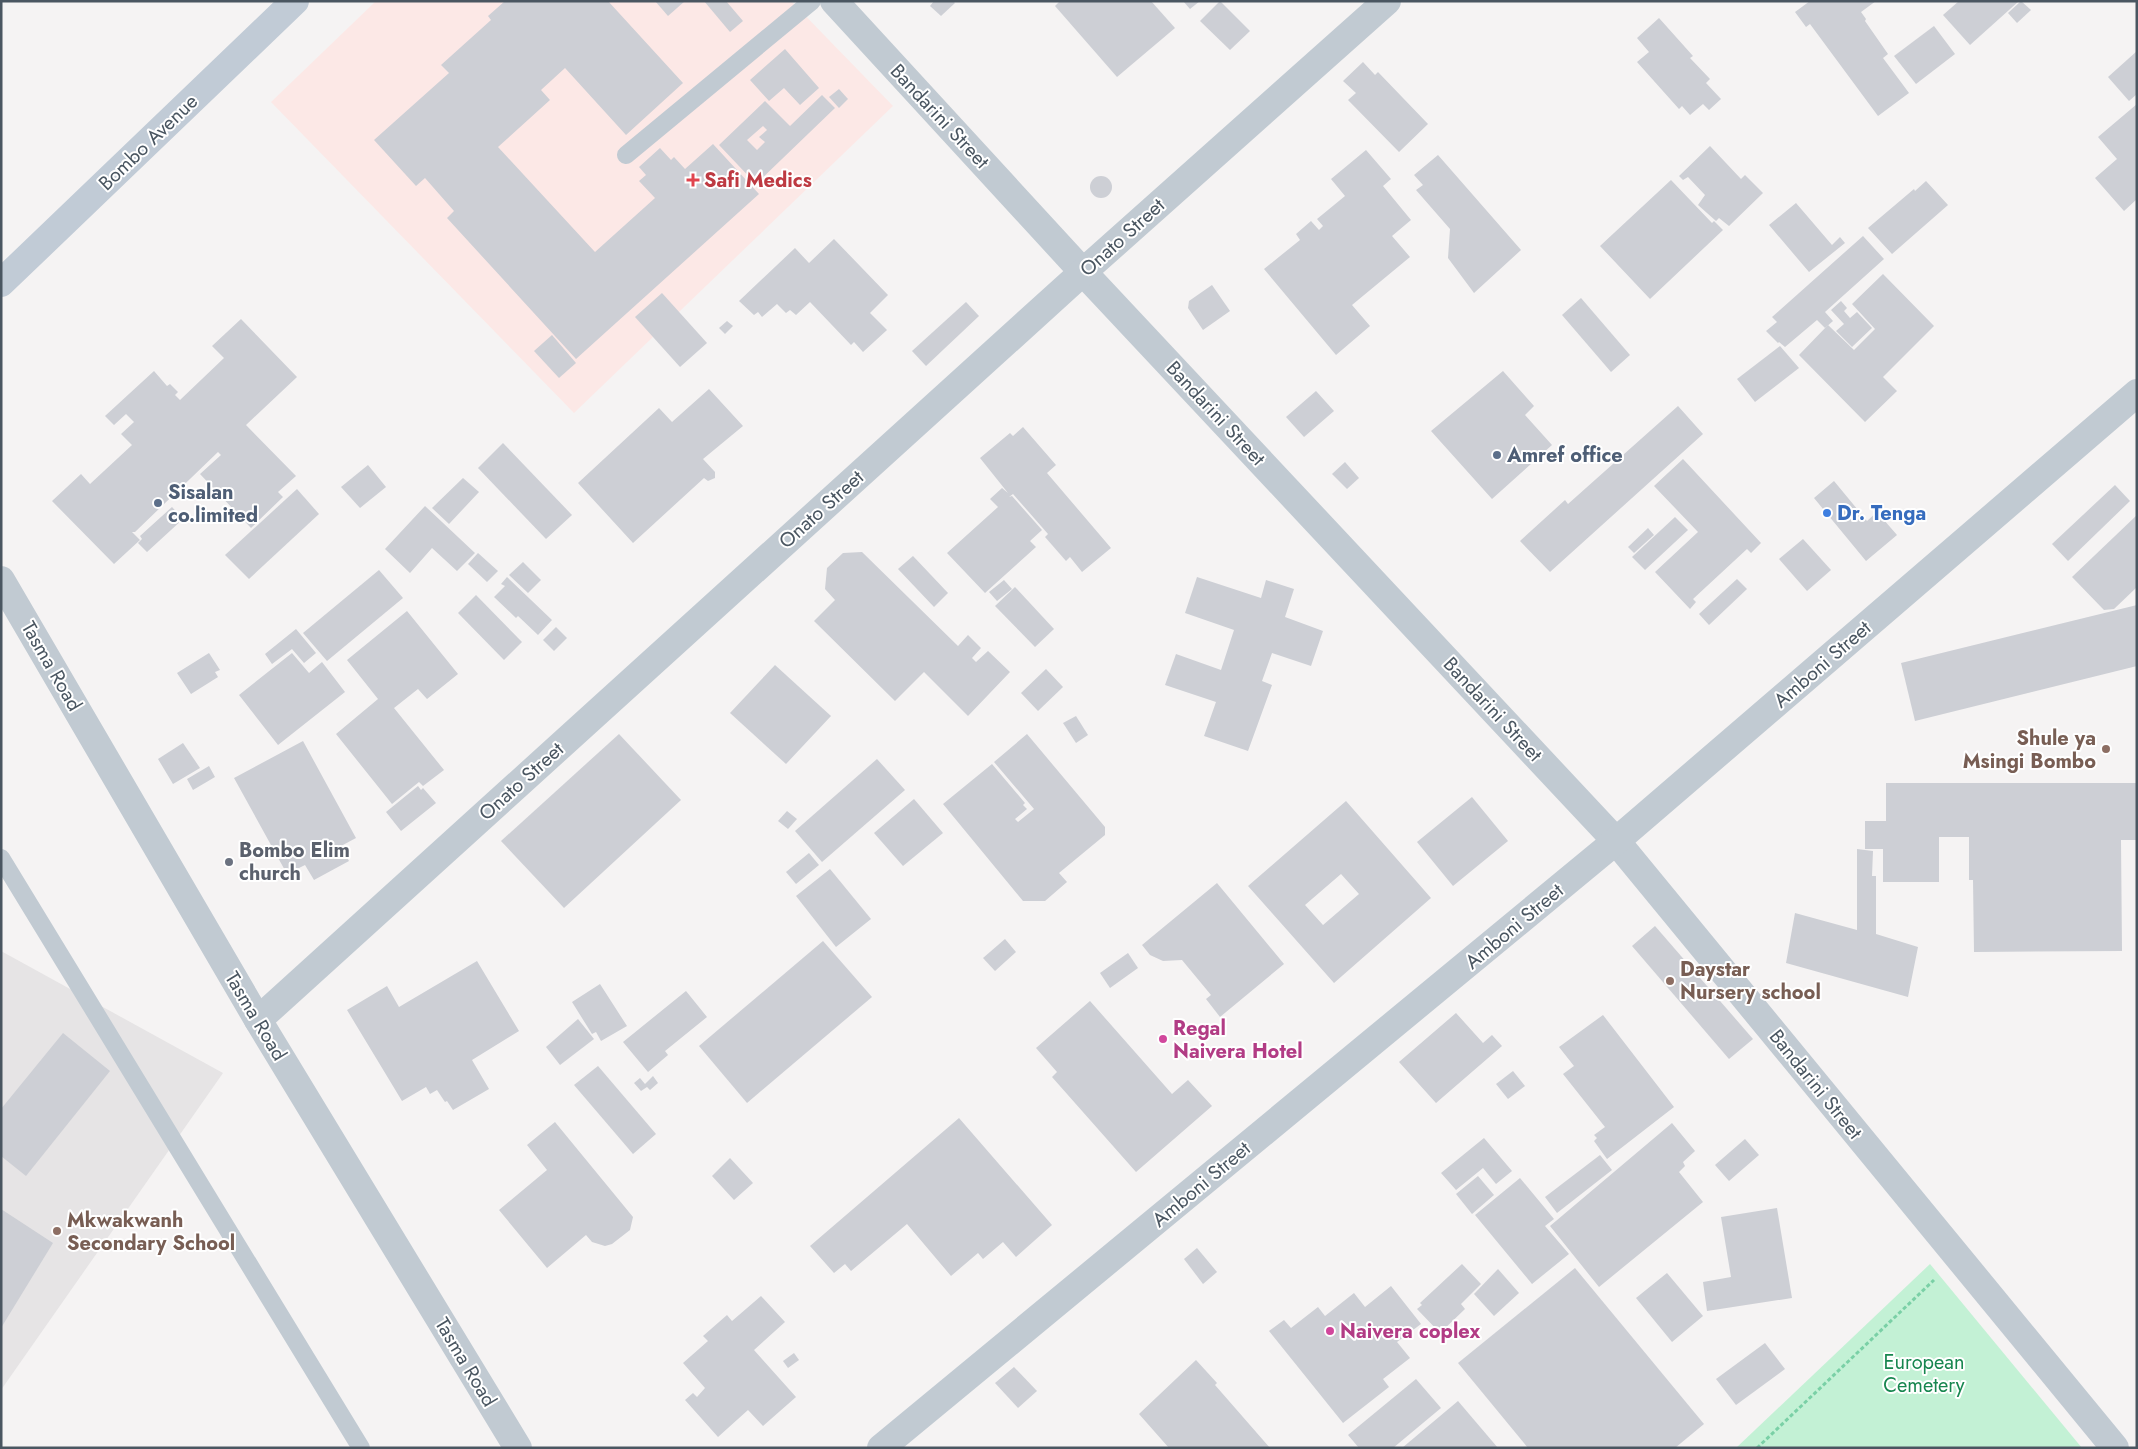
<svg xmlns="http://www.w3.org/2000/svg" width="2138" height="1449" font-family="Jost,sans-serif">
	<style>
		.education { fill: #e6e4e5 }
		.medical { fill: #fce8e6 }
		.green { fill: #c3f1d5 }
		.building { fill: #cdcfd5; fill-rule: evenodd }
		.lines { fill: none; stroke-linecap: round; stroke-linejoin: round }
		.path { stroke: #7ad0a6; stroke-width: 3; stroke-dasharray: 4 2.5; stroke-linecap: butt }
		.lane { stroke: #c1cad2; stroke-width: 18 }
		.street { stroke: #c1cad2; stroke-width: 28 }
		.secondary { stroke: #c1cbd6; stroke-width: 28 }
		.health-dot { fill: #e0444e; stroke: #fff; stroke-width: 2 }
		.service-dot { fill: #5c6f8a; stroke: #fff; stroke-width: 2 }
		.shop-dot { fill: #3f7fe0; stroke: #fff; stroke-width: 2 }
		.education-dot { fill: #8d6e63; stroke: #fff; stroke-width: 2 }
		.worship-dot { fill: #6b7280; stroke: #fff; stroke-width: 2 }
		.hotel-dot { fill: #d1479c; stroke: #fff; stroke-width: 2 }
		.labels { text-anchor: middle; stroke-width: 4; stroke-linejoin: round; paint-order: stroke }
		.street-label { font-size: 20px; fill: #4a5661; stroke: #fff }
		.health-label { font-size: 20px; font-weight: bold; fill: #be3a42; stroke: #fff; text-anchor: start }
		.service-label { font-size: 20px; font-weight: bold; fill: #4e5e75; stroke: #fff; text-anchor: start }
		.shop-label { font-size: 20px; font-weight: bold; fill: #366cbe; stroke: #fff; text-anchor: start }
		.education-label { font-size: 20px; font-weight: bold; fill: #785e54; stroke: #fff; text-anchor: start }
		.worship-label { font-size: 20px; font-weight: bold; fill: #5b616d; stroke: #fff; text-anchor: start }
		.hotel-label { font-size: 20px; font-weight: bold; fill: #b23c85; stroke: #fff; text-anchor: start }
		.park-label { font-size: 20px; fill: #17864f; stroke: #fff }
	</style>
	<rect width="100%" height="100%" fill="#f5f3f3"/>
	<polygon class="education" points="1,951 223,1073 1,1390"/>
	<polygon class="medical" points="376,1 791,1 893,106 574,413 271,102"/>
	<polygon class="green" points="1930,1264 2082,1448 1736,1448"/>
	<g class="building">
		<polygon points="505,1 608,1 683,83 626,135 565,68 541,90 550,100 498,147 595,252 655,198 639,181 646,175 639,167 660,148 671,160 674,157 685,169 713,144 759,194 576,359 447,218 454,211 425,178 416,186 374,140 449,73 441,65 491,20 488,16"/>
		<polygon points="655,1 685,1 668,16"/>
		<polygon points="704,1 726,1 743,21 730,32"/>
		<polygon points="934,1 953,1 955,3 941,16 930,6"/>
		<polygon points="1060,1 1151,1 1175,28 1117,77 1055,6"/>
		<polygon points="1183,1 1200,1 1190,9"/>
		<polygon points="1220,1 1250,31 1230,50 1200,21"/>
		<polygon points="1810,1 1876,1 1861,12 1866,19 1865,21 1888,54 1883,58 1909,93 1878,116 1810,24 1806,27 1795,12"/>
		<polygon points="1959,1 2019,1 1970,45 1943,15"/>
		<polygon points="2021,1 2031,10 2017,23 2008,13"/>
		<polygon points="1659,18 1693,56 1690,58 1710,79 1706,83 1721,99 1709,110 1703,104 1690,115 1682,106 1679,109 1637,62 1649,52 1637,38"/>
		<polygon points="1934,26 1955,54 1916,84 1894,56"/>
		<polygon points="785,49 819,88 800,105 784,88 769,101 750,80"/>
		<polygon points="2137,51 2137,94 2129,101 2108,77"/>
		<polygon points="1363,62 1375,75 1378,72 1428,124 1399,152 1348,100 1356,93 1343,81"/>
		<polygon points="839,89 848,99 839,108 829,97"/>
		<path d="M822,95l13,13 -79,76 -37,-39 46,-44 25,25zM763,126l4,4 -8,7 6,5 -8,8 -10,-10z"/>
		<polygon points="2137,104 2137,199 2124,211 2095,178 2117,159 2098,137"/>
		<polygon points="1710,146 1741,179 1745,175 1763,193 1729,226 1719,218 1716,221 1698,205 1705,195 1688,177 1683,180 1679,176"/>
		<polygon points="1366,150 1391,179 1383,186 1411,220 1392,236 1410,257 1352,305 1370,326 1336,355 1264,269 1300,240 1296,234 1311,221 1319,230 1323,226 1317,219 1345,196 1331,179"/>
		<polygon points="1438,155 1521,250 1474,293 1448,258 1450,229 1416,190 1423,185 1414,175"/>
		<circle cx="1101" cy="187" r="11"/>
		<polygon points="1671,180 1712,223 1714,221 1723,230 1650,299 1600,246"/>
		<polygon points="1926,181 1948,205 1892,254 1868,228 1914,189 1915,191"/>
		<polygon points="1796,203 1832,245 1840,237 1845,243 1809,272 1769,225"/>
		<polygon points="1863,236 1884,259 1825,312 1833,321 1825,328 1817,320 1785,347 1779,342 1778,343 1766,331 1777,322 1772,317"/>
		<polygon points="834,239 888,295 870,313 887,330 863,352 854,342 851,345 810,302 796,315 790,310 786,313 777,304 762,317 758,312 754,315 739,301 795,248 809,263"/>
		<polygon points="1883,274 1934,326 1883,377 1897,391 1865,422 1799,355 1828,325 1854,350 1875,329 1852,304"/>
		<polygon points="1212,285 1230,311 1203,330 1188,308 1189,301"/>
		<polygon points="662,293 707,343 680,367 635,317"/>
		<polygon points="1581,298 1630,355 1611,372 1562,315"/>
		<polygon points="1841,301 1847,308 1844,311 1850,318 1857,312 1872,328 1852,347 1836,331 1844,324 1831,310"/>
		<polygon points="966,302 979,316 926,366 912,351"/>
		<polygon points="241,319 297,377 246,425 296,476 278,492 283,497 251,528 200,474 221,455 218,452 135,532 132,532 140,540 114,564 52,501 81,474 90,484 132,445 121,434 134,422 126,414 114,425 105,416 154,371 167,386 170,384 178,392 175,395 180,400 224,358 212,346"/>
		<polygon points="727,321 733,326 725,334 719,328"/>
		<polygon points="552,335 576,363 559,378 534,351"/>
		<polygon points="1780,346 1799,368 1755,402 1737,379"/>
		<polygon points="1503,371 1534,406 1525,415 1552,445 1492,499 1431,431"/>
		<polygon points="709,389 743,426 703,459 715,472 715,478 708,481 704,478 633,543 578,483 659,408 672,422"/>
		<polygon points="1316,391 1334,411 1304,437 1286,417"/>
		<polygon points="1678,406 1703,434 1550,572 1520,541 1565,500 1568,504"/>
		<polygon points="1023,427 1056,465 1047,473 1111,548 1082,572 1070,557 1066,561 1045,537 1048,534 1013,494 1009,497 1012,496 1042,530 1030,541 1036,547 985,593 947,553 998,507 990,499 1002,488 1008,493 980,458 1010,433 1013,436"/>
		<polygon points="503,443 572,515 546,539 478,468"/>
		<polygon points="1683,459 1761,543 1751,553 1747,549 1693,599 1696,602 1690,609 1655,572 1698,532 1654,486"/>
		<polygon points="1345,462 1359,478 1347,489 1332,474"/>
		<polygon points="368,465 386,487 360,508 341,487"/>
		<polygon points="463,478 479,492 449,524 432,508"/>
		<polygon points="1834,481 1867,521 1877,512 1897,535 1866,561 1814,498"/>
		<polygon points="2115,485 2130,501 2068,561 2052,544"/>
		<polygon points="297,489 319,514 249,579 225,555"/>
		<polygon points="425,506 475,553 457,571 432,548 410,573 385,549"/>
		<polygon points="172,507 183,519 147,552 138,543 142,539 140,536"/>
		<polygon points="2137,515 2137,587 2114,609 2104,610 2072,577"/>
		<polygon points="1675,517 1688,530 1645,570 1632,557"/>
		<polygon points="1648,528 1654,535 1634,553 1628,547"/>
		<polygon points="1803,539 1831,570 1807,591 1779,559"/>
		<polygon points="862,552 958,646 968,635 981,648 972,658 976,662 988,651 1010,672 968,716 924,672 895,701 814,621 835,600 825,589 827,568 843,553"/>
		<polygon points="478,553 498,571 487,582 468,564"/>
		<polygon points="913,556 948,593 934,607 898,569"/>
		<polygon points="523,562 541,580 528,593 509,575"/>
		<polygon points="379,570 403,598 327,661 303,633"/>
		<polygon points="507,577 552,620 538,635 518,616 516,618 494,597 505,586 501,584"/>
		<polygon points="1197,577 1261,598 1266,580 1294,589 1285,617 1323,631 1311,666 1272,653 1262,681 1272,685 1248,751 1204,736 1216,702 1165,685 1176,654 1221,670 1234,630 1185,613"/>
		<polygon points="1737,579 1747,589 1709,625 1699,614"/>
		<polygon points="1004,580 1012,589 997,601 989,592"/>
		<polygon points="1015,587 1054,629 1035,647 995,606"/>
		<polygon points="476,595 522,642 504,660 458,613"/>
		<polygon points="2137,605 2137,666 1915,721 1901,663"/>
		<polygon points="407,611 458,674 427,699 418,689 394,708 444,770 423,786 419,782 392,804 336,734 378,699 347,660"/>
		<polygon points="556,627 567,638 554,651 543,640"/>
		<polygon points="296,629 316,653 304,663 292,649 272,664 265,654"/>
		<polygon points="209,653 220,670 215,672 218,677 191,694 177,673"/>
		<polygon points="292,653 309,673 322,662 345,692 278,745 239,695"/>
		<polygon points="775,665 831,716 786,764 730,713"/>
		<polygon points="1046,669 1063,687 1038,711 1021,693"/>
		<polygon points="1076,716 1088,735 1076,743 1063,723"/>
		<polygon points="619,734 681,800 564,908 501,841"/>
		<polygon points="1027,734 1105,827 1105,835 1059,873 1067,882 1045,901 1023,901 943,804 992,764 1025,803 1023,805 1027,809 1015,819 1018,822 1034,809 994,762"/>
		<polygon points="303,741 356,838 341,846 349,861 314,880 305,865 287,874 234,778"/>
		<polygon points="183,743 200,768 173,784 158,759"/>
		<polygon points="877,759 905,790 822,862 795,831"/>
		<polygon points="209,766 215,777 193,790 187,779"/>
		<polygon points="1886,783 2137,783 2137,840 2121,840 2122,951 1974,952 1973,880 1969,880 1969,837 1939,837 1939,882 1883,882 1883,849 1865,849 1865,821 1886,821"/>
		<polygon points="418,786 421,790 423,788 436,803 401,831 386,812"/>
		<polygon points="1472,797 1508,841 1453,886 1417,842"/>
		<polygon points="914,799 943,833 903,866 874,833"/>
		<path d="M1346,801l85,97 -97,85 -86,-97zM1341,874l18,20 -36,31 -18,-20z"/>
		<polygon points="787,811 797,819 788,829 778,821"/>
		<polygon points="1857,849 1873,851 1872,876 1876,876 1876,934 1918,947 1908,997 1786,963 1795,913 1857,930"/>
		<polygon points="809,853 819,865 796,884 786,872"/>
		<polygon points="830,869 871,919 836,947 796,896"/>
		<polygon points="1217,883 1284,964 1220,1017 1206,999 1211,995 1182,960 1163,961 1150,955 1142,945"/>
		<polygon points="1655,926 1753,1039 1729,1059 1632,946"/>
		<polygon points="1005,939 1016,952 995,971 983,958"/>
		<polygon points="823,941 872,997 747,1103 699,1046"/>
		<polygon points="1128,953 1138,968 1110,988 1100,973"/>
		<polygon points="477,961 519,1031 472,1060 489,1089 453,1110 447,1101 445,1102 437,1090 430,1094 426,1087 402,1101 347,1010 387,986 399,1007"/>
		<polygon points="600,984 627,1026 601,1041 596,1032 592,1034 572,1002"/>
		<polygon points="686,991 707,1017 665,1051 668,1055 648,1072 623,1042"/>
		<polygon points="1090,1001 1172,1094 1188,1080 1212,1106 1136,1172 1052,1077 1057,1072 1036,1048"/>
		<polygon points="1456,1013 1483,1043 1492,1035 1502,1046 1436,1103 1399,1062"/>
		<polygon points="1603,1015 1674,1107 1607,1159 1594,1141 1597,1138 1594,1135 1605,1127 1563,1074 1574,1066 1559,1047"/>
		<polygon points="578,1019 594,1039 560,1065 546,1047"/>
		<polygon points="63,1033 110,1071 26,1176 1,1156 1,1109"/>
		<polygon points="598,1066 656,1134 633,1154 574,1085"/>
		<polygon points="1513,1071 1525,1086 1508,1099 1496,1084"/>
		<polygon points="653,1076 658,1083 650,1090 647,1087 641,1091 634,1083 640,1078 645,1084"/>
		<polygon points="959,1118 1052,1225 1016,1257 1003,1242 983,1259 978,1253 951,1276 907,1224 851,1271 845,1264 834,1273 810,1246"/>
		<polygon points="555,1122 633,1217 630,1230 612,1244 605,1246 592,1242 586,1235 547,1268 499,1210 547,1170 527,1145"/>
		<polygon points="1672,1123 1695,1151 1683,1162 1685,1166 1679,1172 1703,1202 1599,1287 1550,1226"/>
		<polygon points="1484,1138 1512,1171 1496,1184 1483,1168 1456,1190 1441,1173"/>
		<polygon points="1745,1139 1759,1155 1729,1181 1715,1165"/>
		<polygon points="1600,1155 1612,1170 1557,1213 1545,1197"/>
		<polygon points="730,1158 753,1183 734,1200 712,1176"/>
		<polygon points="1478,1176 1494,1195 1472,1214 1456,1194"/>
		<polygon points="1520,1178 1554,1219 1545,1226 1569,1254 1532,1284 1475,1215"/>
		<polygon points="1777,1208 1792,1298 1707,1311 1703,1282 1731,1277 1721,1217"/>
		<polygon points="1,1209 53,1243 1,1328"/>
		<polygon points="1197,1248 1217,1272 1203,1284 1184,1259"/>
		<polygon points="1462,1264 1481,1284 1461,1304 1465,1309 1440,1333 1417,1309 1422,1305 1420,1303"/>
		<polygon points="1575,1268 1704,1424 1675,1448 1528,1448 1458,1363"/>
		<polygon points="1498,1269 1519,1293 1494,1316 1474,1294"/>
		<polygon points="1667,1273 1703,1316 1672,1342 1636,1298"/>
		<polygon points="1391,1286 1421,1324 1397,1342 1410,1358 1383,1379 1389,1387 1343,1423 1269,1331 1284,1320 1291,1328 1318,1307 1325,1316 1354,1293 1365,1307"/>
		<polygon points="761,1296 785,1322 754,1350 796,1397 763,1426 748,1410 718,1437 685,1400 693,1393 697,1397 705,1388 683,1363 708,1341 703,1336 727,1315 732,1321"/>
		<polygon points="1765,1343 1785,1369 1736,1405 1716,1379"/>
		<polygon points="794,1353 799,1360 788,1368 783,1361"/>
		<polygon points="1196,1360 1217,1383 1215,1385 1270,1448 1169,1448 1139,1414"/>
		<polygon points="1014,1367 1037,1391 1018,1408 995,1383"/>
		<polygon points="1416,1379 1441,1408 1393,1448 1359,1448 1348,1435"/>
		<polygon points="1458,1401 1498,1448 1402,1448"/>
	</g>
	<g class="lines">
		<polyline class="path" points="1757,1448 1934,1280"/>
		<g class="lane">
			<polyline points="626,155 812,1"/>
			<polyline points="1,858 361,1448"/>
		</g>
		<g class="street">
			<polyline points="834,1 1083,272 1616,841 2115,1448"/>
			<polyline points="1,580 258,1020 518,1448"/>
			<polyline points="258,1020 1083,272 1387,1"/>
			<polyline points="881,1448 1616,841 2137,393"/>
		</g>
		<polyline class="secondary" points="1,283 295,1"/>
	</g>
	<path class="health-dot" d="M690.5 172.5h5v5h5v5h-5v5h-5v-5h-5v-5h5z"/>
	<g class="service-dot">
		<circle cx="1497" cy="455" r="5"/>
		<circle cx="158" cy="503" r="5"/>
	</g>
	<circle class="shop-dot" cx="1827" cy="513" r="5"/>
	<g class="education-dot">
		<circle cx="2106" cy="749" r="5"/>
		<circle cx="1670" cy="981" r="5"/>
		<circle cx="57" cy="1231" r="5"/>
	</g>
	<circle class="worship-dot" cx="229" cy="862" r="5"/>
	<g class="hotel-dot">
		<circle cx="1163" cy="1039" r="5"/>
		<circle cx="1330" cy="1331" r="5"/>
	</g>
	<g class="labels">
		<g class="street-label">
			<text transform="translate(940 116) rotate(47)" y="7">Bandarini Street</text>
			<text transform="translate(148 142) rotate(-44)" y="7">Bombo Avenue</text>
			<text transform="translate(1122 237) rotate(-42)" y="7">Onato Street</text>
			<text transform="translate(1216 413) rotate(47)" y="7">Bandarini Street</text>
			<text transform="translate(821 509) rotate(-42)" y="7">Onato Street</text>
			<text transform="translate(1822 664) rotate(-41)" y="7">Amboni Street</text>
			<text transform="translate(52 666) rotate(60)" y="7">Tasma Road</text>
			<text transform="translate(1493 709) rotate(47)" y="7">Bandarini Street</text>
			<text transform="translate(521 781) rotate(-42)" y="7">Onato Street</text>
			<text transform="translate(1514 926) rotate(-40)" y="7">Amboni Street</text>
			<text transform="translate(256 1016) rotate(59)" y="7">Tasma Road</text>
			<text transform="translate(1816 1084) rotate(51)" y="7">Bandarini Street</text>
			<text transform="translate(1201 1184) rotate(-40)" y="7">Amboni Street</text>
			<text transform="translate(466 1362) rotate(59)" y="7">Tasma Road</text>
		</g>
		<g class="health-label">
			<text x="704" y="187">Safi Medics</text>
		</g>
		<g class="service-label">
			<text x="1507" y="462">Amref office</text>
			<text x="168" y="499">Sisalan<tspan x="168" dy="23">co.limited</tspan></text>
		</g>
		<g class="shop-label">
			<text x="1837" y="520">Dr. Tenga</text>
		</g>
		<g class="education-label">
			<text x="2096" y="745" text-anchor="end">Shule ya<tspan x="2096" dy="23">Msingi Bombo</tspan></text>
			<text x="1680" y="976">Daystar<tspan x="1680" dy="23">Nursery school</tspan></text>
			<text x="67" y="1227">Mkwakwanh<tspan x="67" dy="23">Secondary School</tspan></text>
		</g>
		<g class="worship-label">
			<text x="239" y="857">Bombo Elim<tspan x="239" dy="23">church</tspan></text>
		</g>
		<g class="hotel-label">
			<text x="1173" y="1035">Regal<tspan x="1173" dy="23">Naivera Hotel</tspan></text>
			<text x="1340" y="1338">Naivera coplex</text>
		</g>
		<g class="park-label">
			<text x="1924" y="1369">European<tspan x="1924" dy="23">Cemetery</tspan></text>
		</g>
	</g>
	<rect width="2138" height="1449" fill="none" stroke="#4a5661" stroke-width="5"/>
</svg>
